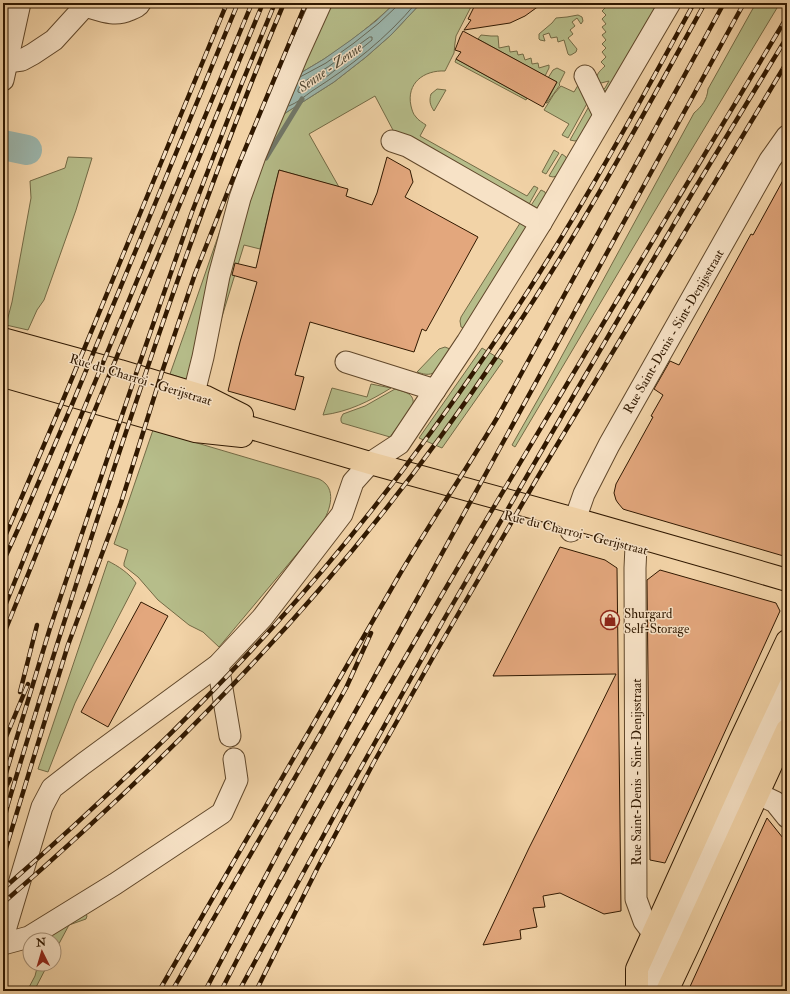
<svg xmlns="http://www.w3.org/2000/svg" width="790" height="994" font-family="'IM FELL Double Pica',serif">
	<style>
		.green { fill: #b6bd8a; stroke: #736a45 }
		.water { fill: #9cb7ae; stroke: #717768 }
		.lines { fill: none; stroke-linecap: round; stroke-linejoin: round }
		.shore { stroke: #666857; stroke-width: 1 }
		.stream { stroke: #717768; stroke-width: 5 }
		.river { stroke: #9cb7ae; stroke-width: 30 }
		.building { fill: #e3a77d; stroke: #301800 }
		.minor-casing { stroke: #60472a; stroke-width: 23 }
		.major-casing { stroke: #301800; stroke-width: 24 }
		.minor { stroke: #f7e2c6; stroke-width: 21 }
		.major { stroke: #f2d3a7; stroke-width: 22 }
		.rail-casing { stroke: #301800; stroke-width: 4.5 }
		.rail { stroke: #f7e2c6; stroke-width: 3; stroke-dasharray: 9; stroke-linecap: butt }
		.labels { text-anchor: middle; stroke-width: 3; stroke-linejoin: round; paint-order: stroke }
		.street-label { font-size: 13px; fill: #301800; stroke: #f7e2c6 }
		.poi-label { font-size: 13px; fill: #301800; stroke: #f7e2c6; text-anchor: start }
		.water-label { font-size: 14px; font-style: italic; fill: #504834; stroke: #f7e2c6 }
	</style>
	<rect width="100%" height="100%" fill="#f2d3a7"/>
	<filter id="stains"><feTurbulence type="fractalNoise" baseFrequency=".005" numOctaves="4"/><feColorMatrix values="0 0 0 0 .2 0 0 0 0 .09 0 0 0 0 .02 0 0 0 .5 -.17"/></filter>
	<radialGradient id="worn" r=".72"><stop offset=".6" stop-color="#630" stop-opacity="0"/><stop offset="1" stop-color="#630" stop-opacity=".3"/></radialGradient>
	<g class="green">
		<path d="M326,3h69c-22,21 -46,40 -71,56 -10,6 -20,12 -30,18z"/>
		<path d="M421,3h52l-17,33 -1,7 -1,10 -9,18c-21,-1 -39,12 -34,35 1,4 2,8 5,11 2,3 7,6 10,8l-6,11 107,60 7,-10 4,2 -10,18 -134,-74 -19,-36 -66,38 30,53 -60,-17 -6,24 -13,55 -16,-4 -27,88v-35l59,-179 58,-37 32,-25 25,-22z"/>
		<path d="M603,3h54l-2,9 -6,11 -42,67 -4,2 -1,-1 3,-3 4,-7 -8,2c-8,-7 -2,-11 4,-17l-4,-4 5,-5 -4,-5 4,-4 -4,-4 4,-4 -4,-5 4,-3 -4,-5 4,-3 -4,-5 4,-4 -4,-4 4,-4z"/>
		<path d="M756,3h24l-105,174 -160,270 -3,-2 33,-58 149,-274c8,-7 13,-13 14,-24z"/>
		<polygon points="578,15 582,17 583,21 581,24 577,18 572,22 575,26 570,30 573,34 568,38 577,49 576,52 571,55 569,55 568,54 564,40 558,42 557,37 551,38 549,33 543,35 545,41 540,40 539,39 539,34 552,23 556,18 567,17"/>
		<polygon points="481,35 491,36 498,36 499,48 509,46 510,52 517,51 518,55 523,54 525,60 531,58 532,64 538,63 539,68 549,65 549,68 545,76 478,39"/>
		<polygon points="456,59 527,98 526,100 455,62"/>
		<polygon points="557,68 565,72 559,84 560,85 547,103 546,103 557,82 548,78 553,70"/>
		<polygon points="580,82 590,98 568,138 562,135 569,124 544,110 554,94 561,86 574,92"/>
		<path d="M437,89l9,1 -12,21c-4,-6 -5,-10 -3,-17z"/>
		<polygon points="592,101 595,111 578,140 575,141 570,140"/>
		<polygon points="554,150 559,153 546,174 542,172"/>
		<polygon points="562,154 566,157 567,160 557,176 553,177 549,176"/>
		<polygon points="68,157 92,158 76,210 44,300 37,310 28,330 6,325 12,302 31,198 30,181 65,168"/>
		<polygon points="541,190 545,192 546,196 538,208 535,209 530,207"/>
		<path d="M231,200l-43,180 -18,-6c21,-58 40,-116 61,-174z"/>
		<polygon points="522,220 527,226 464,328 461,327 460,321 461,317"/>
		<path d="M445,347l5,2 -15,23c-6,4 -12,2 -18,0l22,-23z"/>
		<polygon points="482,348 503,361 442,448 419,438"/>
		<path d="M371,384l20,4c-21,13 -43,24 -68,27l9,-27 35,9z"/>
		<path d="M395,389c10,3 20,4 18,17l-23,31 -48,-14 -1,-2v-3l2,-4 22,-8z"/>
		<path d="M153,430l166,49c19,9 11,31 3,45l-103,123 -16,-15 -14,-7 -31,-25 -20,-23 -14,-11v-3l4,-13 -14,-6z"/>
		<path d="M108,561c10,5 21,12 28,22l-42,81 -19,39 -27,69 -10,-3z"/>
		<polygon points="85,912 87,916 86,919 69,925 54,953 54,940 48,940 53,934"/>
		<polygon points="38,964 48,964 34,991 27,991 35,976"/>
	</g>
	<polygon class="water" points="395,3 421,3 391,35 366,57 334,82 276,119 294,77 324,59 351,40 376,21"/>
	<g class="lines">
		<g class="shore">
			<polygon points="370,37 372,37 372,40 329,75 301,93 298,92 298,90 302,83 328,67"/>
			<polyline points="300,77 326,63 354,43 379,23 396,7 397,3"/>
			<path d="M289,106c8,-3 16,-10 23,-15 38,-24 75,-53 104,-88"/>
		</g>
		<polyline class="stream" points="266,158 302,99"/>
		<polyline class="river" points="3,145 27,150"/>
	</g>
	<g class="building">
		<polygon points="476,3 543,3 525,16 510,23 464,30 471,20 468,19"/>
		<polygon points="463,31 557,82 543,107 456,59 461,52 455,50 460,37"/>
		<polygon points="387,157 410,170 413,182 405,197 478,237 426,331 422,329 414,352 310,322 295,375 304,377 295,410 228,391 240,342 257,282 232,275 235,263 256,268 273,194 279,170 348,189 346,196 372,205 377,193"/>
		<polygon points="787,173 787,557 626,510 623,509 618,503 616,500 614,493 616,484 653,417 651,416 663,395 654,389 670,361 679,365 751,234 753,235"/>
		<polygon points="560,547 605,560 617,568 621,911 604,914 560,893 543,896 545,907 533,908 537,927 520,930 521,939 483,945 529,848 587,733 616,674 493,676"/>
		<polygon points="660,570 776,603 780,611 665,863 650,860 647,580"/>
		<polygon points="141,602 168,616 108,727 81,712"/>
		<polygon points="767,818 787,843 787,991 688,991"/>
	</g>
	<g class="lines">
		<g class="minor-casing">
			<g id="minor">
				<path d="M84,3l1,3c15,4 29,11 44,4 5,-2 9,-3 11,-7"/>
				<polyline points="3,61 7,62 22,60 33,54 54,40 85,6"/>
				<polyline points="585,76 604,115"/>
				<polyline points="3,80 20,3"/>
				<polyline points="392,141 407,146 541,223"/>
				<polyline points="346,362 435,390"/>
				<polyline points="194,393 203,357 219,276 240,198 255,156 297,56 321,3"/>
				<polyline points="571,531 584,494 609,445 770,160 787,136"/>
				<polyline points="636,546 635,568 636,899 644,921 653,933"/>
				<polyline points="218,665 230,736"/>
				<polyline points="758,794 775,802 787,817"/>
				<polyline points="3,937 42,807 52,788 83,764 218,665 262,618 342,514 353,482 370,463 399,444 467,342 541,223 670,3"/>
				<polyline points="3,944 29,937 115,884 222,813 237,780 234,759"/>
				<polyline points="647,991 652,983 787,685"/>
			</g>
		</g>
		<g class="major-casing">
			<g id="major">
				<polyline points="3,339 120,371 206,397 242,415"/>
				<polyline points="3,357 153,399 370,463 575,519 736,565 787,580"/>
				<polyline points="3,376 195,431 242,436"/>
				<polyline points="637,991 637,969 740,741 787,641"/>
				<polyline points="667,991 690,942 787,730"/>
			</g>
		</g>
		<use href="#minor" class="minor"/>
		<use href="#major" class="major"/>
		<g class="rail-casing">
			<g id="rail">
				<polyline points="3,541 61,405 227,3"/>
				<polyline points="3,562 24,516 71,407 238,3"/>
				<polyline points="3,611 83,411 252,3"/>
				<polyline points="3,636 87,429 263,3"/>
				<polyline points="20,692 37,625"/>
				<polyline points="3,744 28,684"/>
				<polyline points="3,783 50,628 139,365 192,212 242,83 275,3"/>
				<polyline points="3,793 10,779"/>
				<path d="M3,824l5,-20c38,-127 79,-255 121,-381 47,-142 97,-283 155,-420"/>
				<polyline points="3,858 68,645 121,503 162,372 195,274 238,166 306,3"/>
				<path d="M3,889c94,-82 185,-169 269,-261 79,-87 151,-181 217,-278 76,-111 141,-229 205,-347"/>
				<path d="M3,903c112,-97 219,-201 316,-313 64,-74 123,-152 178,-234 77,-113 142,-233 208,-353"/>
				<path d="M159,991l238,-412c32,-55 68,-107 100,-161l227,-415"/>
				<polyline points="172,991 230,890 322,731 346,688 371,633"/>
				<polyline points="205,991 281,847 744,3"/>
				<path d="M221,991c77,-151 163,-298 249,-444 105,-177 211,-354 317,-530"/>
				<polyline points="239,991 340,805 443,621 582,381 694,190 787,37"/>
				<polyline points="256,991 318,867 374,762 432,659 539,475 787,62"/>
			</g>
		</g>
		<use href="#rail" class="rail"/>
	</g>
	<defs>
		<g id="shop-ring" transform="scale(1)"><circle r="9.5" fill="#f7e2c6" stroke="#8f2418" stroke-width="1.5"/><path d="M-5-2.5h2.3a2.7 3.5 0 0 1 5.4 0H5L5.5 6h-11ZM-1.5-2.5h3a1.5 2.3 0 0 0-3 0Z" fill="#8f2418"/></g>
	</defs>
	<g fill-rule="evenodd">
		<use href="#shop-ring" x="610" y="620"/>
	</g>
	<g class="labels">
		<g class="street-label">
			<text transform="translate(673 331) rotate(-60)" y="5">Rue Saint-Denis - Sint-Denijsstraat</text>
			<text transform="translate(141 379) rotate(17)" y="5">Rue du Charroi - Gerijstraat</text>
			<text transform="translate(576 532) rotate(14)" y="5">Rue du Charroi - Gerijstraat</text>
			<text transform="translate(636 772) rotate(-90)" y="5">Rue Saint-Denis - Sint-Denijsstraat</text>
		</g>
		<g class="poi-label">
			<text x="624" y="618">Shurgard<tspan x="624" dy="15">Self-Storage</tspan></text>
		</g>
		<g class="water-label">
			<text transform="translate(330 67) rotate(-35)" y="5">Senne - Zenne</text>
		</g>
	</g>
	<rect width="790" height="994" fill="none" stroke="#f2d3a7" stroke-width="16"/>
	<rect x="4" y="4" width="782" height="986" fill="none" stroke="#301800" stroke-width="2"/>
	<rect x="8" y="8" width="774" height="978" fill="none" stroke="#301800"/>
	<g transform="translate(42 952) rotate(355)"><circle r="19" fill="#f7e2c6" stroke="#a79177"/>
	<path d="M0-3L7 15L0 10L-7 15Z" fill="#8f2418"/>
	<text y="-6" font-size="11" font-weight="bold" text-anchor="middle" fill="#301800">N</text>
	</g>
	<rect width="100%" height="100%" filter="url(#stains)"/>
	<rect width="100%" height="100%" fill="url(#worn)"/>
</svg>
